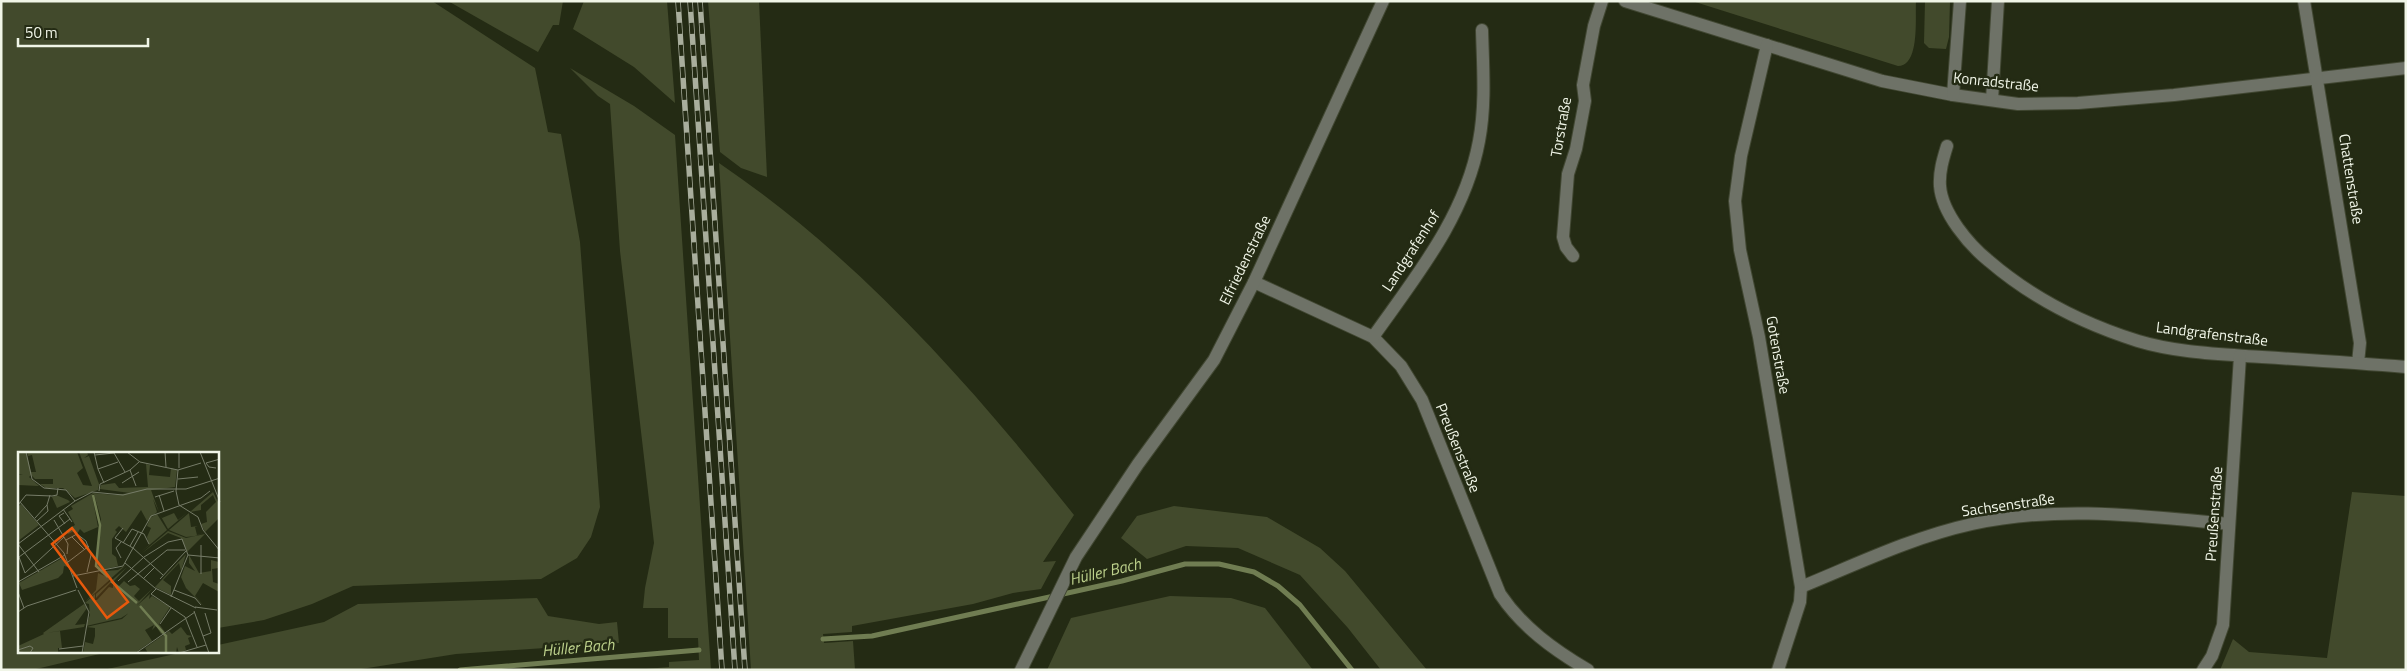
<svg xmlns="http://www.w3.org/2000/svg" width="2407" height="671" font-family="'Titillium Web',sans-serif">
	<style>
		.green { fill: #424a2c }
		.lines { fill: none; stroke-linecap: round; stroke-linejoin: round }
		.stream { stroke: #707d52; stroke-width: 5 }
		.minor-casing { stroke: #414732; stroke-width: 14 }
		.minor { stroke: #6e7267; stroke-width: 12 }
		.rail-casing { stroke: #a9ae9d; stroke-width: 5.5 }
		.rail { stroke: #242b14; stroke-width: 4; stroke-dasharray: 11; stroke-linecap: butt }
		.labels { text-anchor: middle; stroke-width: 5; stroke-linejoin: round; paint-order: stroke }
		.street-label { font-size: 15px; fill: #f0f5e7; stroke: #242b14 }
		.water-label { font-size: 16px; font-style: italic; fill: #bcd08b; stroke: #242b14 }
		.inset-river { fill: none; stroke: #707d52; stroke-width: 2.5 }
		.inset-road { fill: none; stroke: #767c68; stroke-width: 1 }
		.view { fill: #e8590c; fill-opacity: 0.15; stroke: #e8590c; stroke-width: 2.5 }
		.inset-edge { fill: none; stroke: #f0f5e7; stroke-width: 2.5 }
	</style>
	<rect width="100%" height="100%" fill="#242b14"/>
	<g class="green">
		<polygon points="1,1 432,1 535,68 548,132 561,134 580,242 600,507 591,537 577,558 541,579 353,586 312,604 264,620 218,628 218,453 19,453 19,652 108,652 32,670 1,670"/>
		<polygon points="448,1 563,1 559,25 553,25 538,52"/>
		<polygon points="584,1 667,1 675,103 634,67 573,29"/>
		<polygon points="708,1 759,1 767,177 741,168 720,152"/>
		<path d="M1692,1h224c-1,17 4,65 -18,65z"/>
		<polygon points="1925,1 1950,1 1949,37 1946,49 1929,48 1924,43"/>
		<polygon points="570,68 634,106 675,135 711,670 634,670 669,667 669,662 699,660 698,638 668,638 668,608 643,608 645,588 654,543 620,251 610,104 598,96"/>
		<path d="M719,163c140,95 251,221 355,352l-31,47 13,-1 -15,28 -28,4 -40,11 -121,22v6l-29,2 1,9 29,-2 2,29h-104z"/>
		<polygon points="2352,492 2406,496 2406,670 2220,670 2233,639 2249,652 2327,658"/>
		<polygon points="1174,506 1267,517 1320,548 1345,571 1427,670 1381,670 1348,628 1300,575 1238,548 1186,546 1147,559 1121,538 1137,516"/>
		<polygon points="1170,596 1231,598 1265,608 1313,670 1047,670 1071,618"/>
		<polygon points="537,598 548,616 599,624 617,622 619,643 456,654 355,670 103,670 184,652 218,652 218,645 324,622 358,604"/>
	</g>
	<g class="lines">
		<g class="stream">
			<polyline points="823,639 872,636 1122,581 1185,564 1219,564 1254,572 1278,586 1300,605 1352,670"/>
			<polyline points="460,670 699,650"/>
		</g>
		<g class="minor-casing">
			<g id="minor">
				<polyline points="1625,1 1882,81 1953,95 2018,104 2078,103 2174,95 2406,68"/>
				<polyline points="2304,1 2360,343 2358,363"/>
				<polyline points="1767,45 1741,156 1735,201 1740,250 1759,337 1801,587 1800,602 1778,670"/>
				<polyline points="1953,95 1960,1"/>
				<polyline points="1992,100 1998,1"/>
				<path d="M1947,146c-4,13 -8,26 -7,40 2,27 29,59 49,75 43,37 95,63 149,80 40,12 83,13 124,16 48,3 96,6 144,10"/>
				<polyline points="1573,256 1566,247 1563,237 1568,174 1576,149 1585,101 1583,85 1594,26 1602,1"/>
				<path d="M1254,282l119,55 28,29 21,34 78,194c22,33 54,56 88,76"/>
				<path d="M1373,337c43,-61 92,-120 106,-196 7,-37 4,-74 3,-111"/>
				<path d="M1801,587c56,-23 112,-50 171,-63 86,-19 171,-8 257,0"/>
				<polyline points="1021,670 1076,557 1138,464 1214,360 1254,282 1383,1"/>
				<polyline points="2203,670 2212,656 2223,625 2240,356"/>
			</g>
		</g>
		<use href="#minor" class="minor"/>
		<g class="rail-casing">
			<g id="rail">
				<polyline points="678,1 722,670"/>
				<polyline points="690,1 735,670"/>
				<polyline points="700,1 745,670"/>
			</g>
		</g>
		<use href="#rail" class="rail"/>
	</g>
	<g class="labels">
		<g class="street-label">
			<text transform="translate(1996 82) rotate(6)" y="5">Konradstraße</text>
			<text transform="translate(1561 127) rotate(-80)" y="5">Torstraße</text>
			<text transform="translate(2351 179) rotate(81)" y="5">Chattenstraße</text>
			<text transform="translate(1411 251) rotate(-57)" y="5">Landgrafenhof</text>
			<text transform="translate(1245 260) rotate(-64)" y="5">Elfriedenstraße</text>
			<text transform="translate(2212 334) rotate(7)" y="5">Landgrafenstraße</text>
			<text transform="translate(1778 355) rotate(80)" y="5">Gotenstraße</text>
			<text transform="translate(1458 448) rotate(68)" y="5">Preußenstraße</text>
			<text transform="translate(2008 505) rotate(-8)" y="5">Sachsenstraße</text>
			<text transform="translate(2214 514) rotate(-86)" y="5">Preußenstraße</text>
		</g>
		<g class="water-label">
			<text transform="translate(1105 571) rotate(-13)" y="6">Hüller Bach</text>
			<text transform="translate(578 647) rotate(-5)" y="6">Hüller Bach</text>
		</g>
	</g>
	<g transform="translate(18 452)">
		<rect width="201" height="201" fill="#242b14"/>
		<path d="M0,0h8l5,20h5l-4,-17 -4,1 -1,-4h50l6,16 -6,5 6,12 9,1 -13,-34h8l1,3 -4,3 5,-2 10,28 -1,6 -23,8 -12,-10h-17l-6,-4h13v-5h-18l-4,-4 -2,2 10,9 -21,-1v-10h5l-5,-1zM128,12l4,1 -1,10 21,2 1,-9 6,2 -2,17 -45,6 -30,-4 1,-4 14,-2 4,5 29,-1zM133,38l8,22 -6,-13 4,13 -10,9 -6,-11 -15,22 -7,-6 -4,4 2,2 -5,7v15l4,3 2,9 -16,4 -5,-5 4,-46 -7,-25 -2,1 6,32 -14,6 -4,-4 -3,5 -3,-3 -6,3 -2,-3 9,-6 -7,-13 5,-3 -2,-3 22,-13 22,2zM195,40l6,12v14l-14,14 -4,-8 6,-2 -1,-10 10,-10 -3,-7 -12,10v5l-11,2zM38,43l12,5 2,2 -13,6 -5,-11zM3,52l18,21 -21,16v-34zM170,60l-20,17 -9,-16 3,5 12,-5 4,7zM171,61l2,14 7,-1 -3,1 2,8 7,-2 -9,3 -9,1 -17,-7zM139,62l10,16 -27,23 9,-8 -2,-8 4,-9 -4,-2 3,-8zM150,79l18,7 19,-4 -18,18 -6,-14 -13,-5 -27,21zM168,102l-5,17 -2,-8 -16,17 8,6v9l-16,-8zM171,103l10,18 12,-2v-11l8,2v6l-7,1 1,13 6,2v8l-16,-9 -8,13 10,11 -19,-19 -5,-11 4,-11 10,5 -6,-8zM46,105l4,10 -4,-1 -1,7 -5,5 -36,12 -3,-7zM108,113l-41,37 11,-12 2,-17 9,4 -2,-6 13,-1zM109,115l-13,14 4,6 6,-6 6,5 5,-1 5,4 -6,7 5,5 14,-13 -21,23 -11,7 -35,8 4,-11 -1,-11 -4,-1 10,-9v6h2l12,-13 4,1v-4l7,7 17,13 -25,-23 -16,17v-4zM132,142l-1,5 3,-3 18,11 -11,17 6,8 -4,2 -5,-8 -4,4 2,-5 -9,5 7,11 -17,12h-52l2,-11 8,2 2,-8v-8l-9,-1 36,-8zM66,152l3,4 -12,17 10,-1 -1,3 -38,6 14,-2 2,17h-4v5h-40v-7l26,-12 -1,-1zM163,175l6,8 5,1 -4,2 2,6 -5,2 1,4 -7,3 -2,-6 -1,6h-28l-3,-5 24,-17 3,3z" fill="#424a2c"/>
		<path class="inset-river" d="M75,43l7,30 -4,41 12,11M93,129l26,22M122,154l26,30v17"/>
		<path class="inset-road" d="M8,0l6,27 12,9 22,2 9,11M76,0l4,17M109,0l13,10 38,8M147,0l1,15M161,0v16M182,0l20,50M77,3l19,-2 11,19M198,16l-7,-1 -3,-4 14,-4M112,18l6,16M160,27l20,-2M86,31l-6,-14 20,-7M104,31l17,-11M81,39l1,-7 30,-14 9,-8M141,43l5,16M137,45l19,-6M2,50l44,51 13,35M0,53l8,-10 26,1 5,-1 1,-7M161,53l19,12 5,13 17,21M161,53l-3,-14 2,-21 23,-7M45,57l9,13M46,61l-5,3 6,8M17,66l12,-13 3,-10M36,68l14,24 -1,10M19,69l11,-10 -1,-6M105,76l-8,10 18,10 30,27M54,85l12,12M48,88l11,-6 9,7 5,14 -4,17M103,90l-5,6 5,10M105,91l9,-14 12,5 5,10M0,92l21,28M0,92l57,-43 17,-9 31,3 24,-6h39l34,-11M112,94l8,-14M170,103l32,3M1,105l6,16 39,-36M1,105l51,-38M50,110l21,-16M107,111l30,25 41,20M183,122v-29M55,124l50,-10 28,-50 50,-18 9,-7M125,127l12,-12M142,127l26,-28M100,129l26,-24 24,-15 14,-3 6,16M0,130l47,-27M110,130l39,-32h18M138,137l-5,5 34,23 12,30M60,138l11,22 -7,41M156,138l21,8 6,7M0,140l6,16M153,145l17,-42M177,155l22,3M176,159l15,42M0,160l9,-6 49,-16M142,172l11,-16M185,184l8,-3 -6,-20M41,197l24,-3M0,198l12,-4 3,2 -3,5 -12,-1M118,201l59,-41M161,201l27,-8"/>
		<path class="view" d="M54,76l56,74 -21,16 -55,-74z"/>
		<rect width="201" height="201" class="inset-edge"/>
	</g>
	<rect width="2407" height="671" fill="none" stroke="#f0f5e7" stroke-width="5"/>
	<path d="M18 38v8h130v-8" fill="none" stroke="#f0f5e7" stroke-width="2.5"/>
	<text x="25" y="38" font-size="15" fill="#f0f5e7" stroke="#242b14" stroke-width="4" paint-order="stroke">50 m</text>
</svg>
